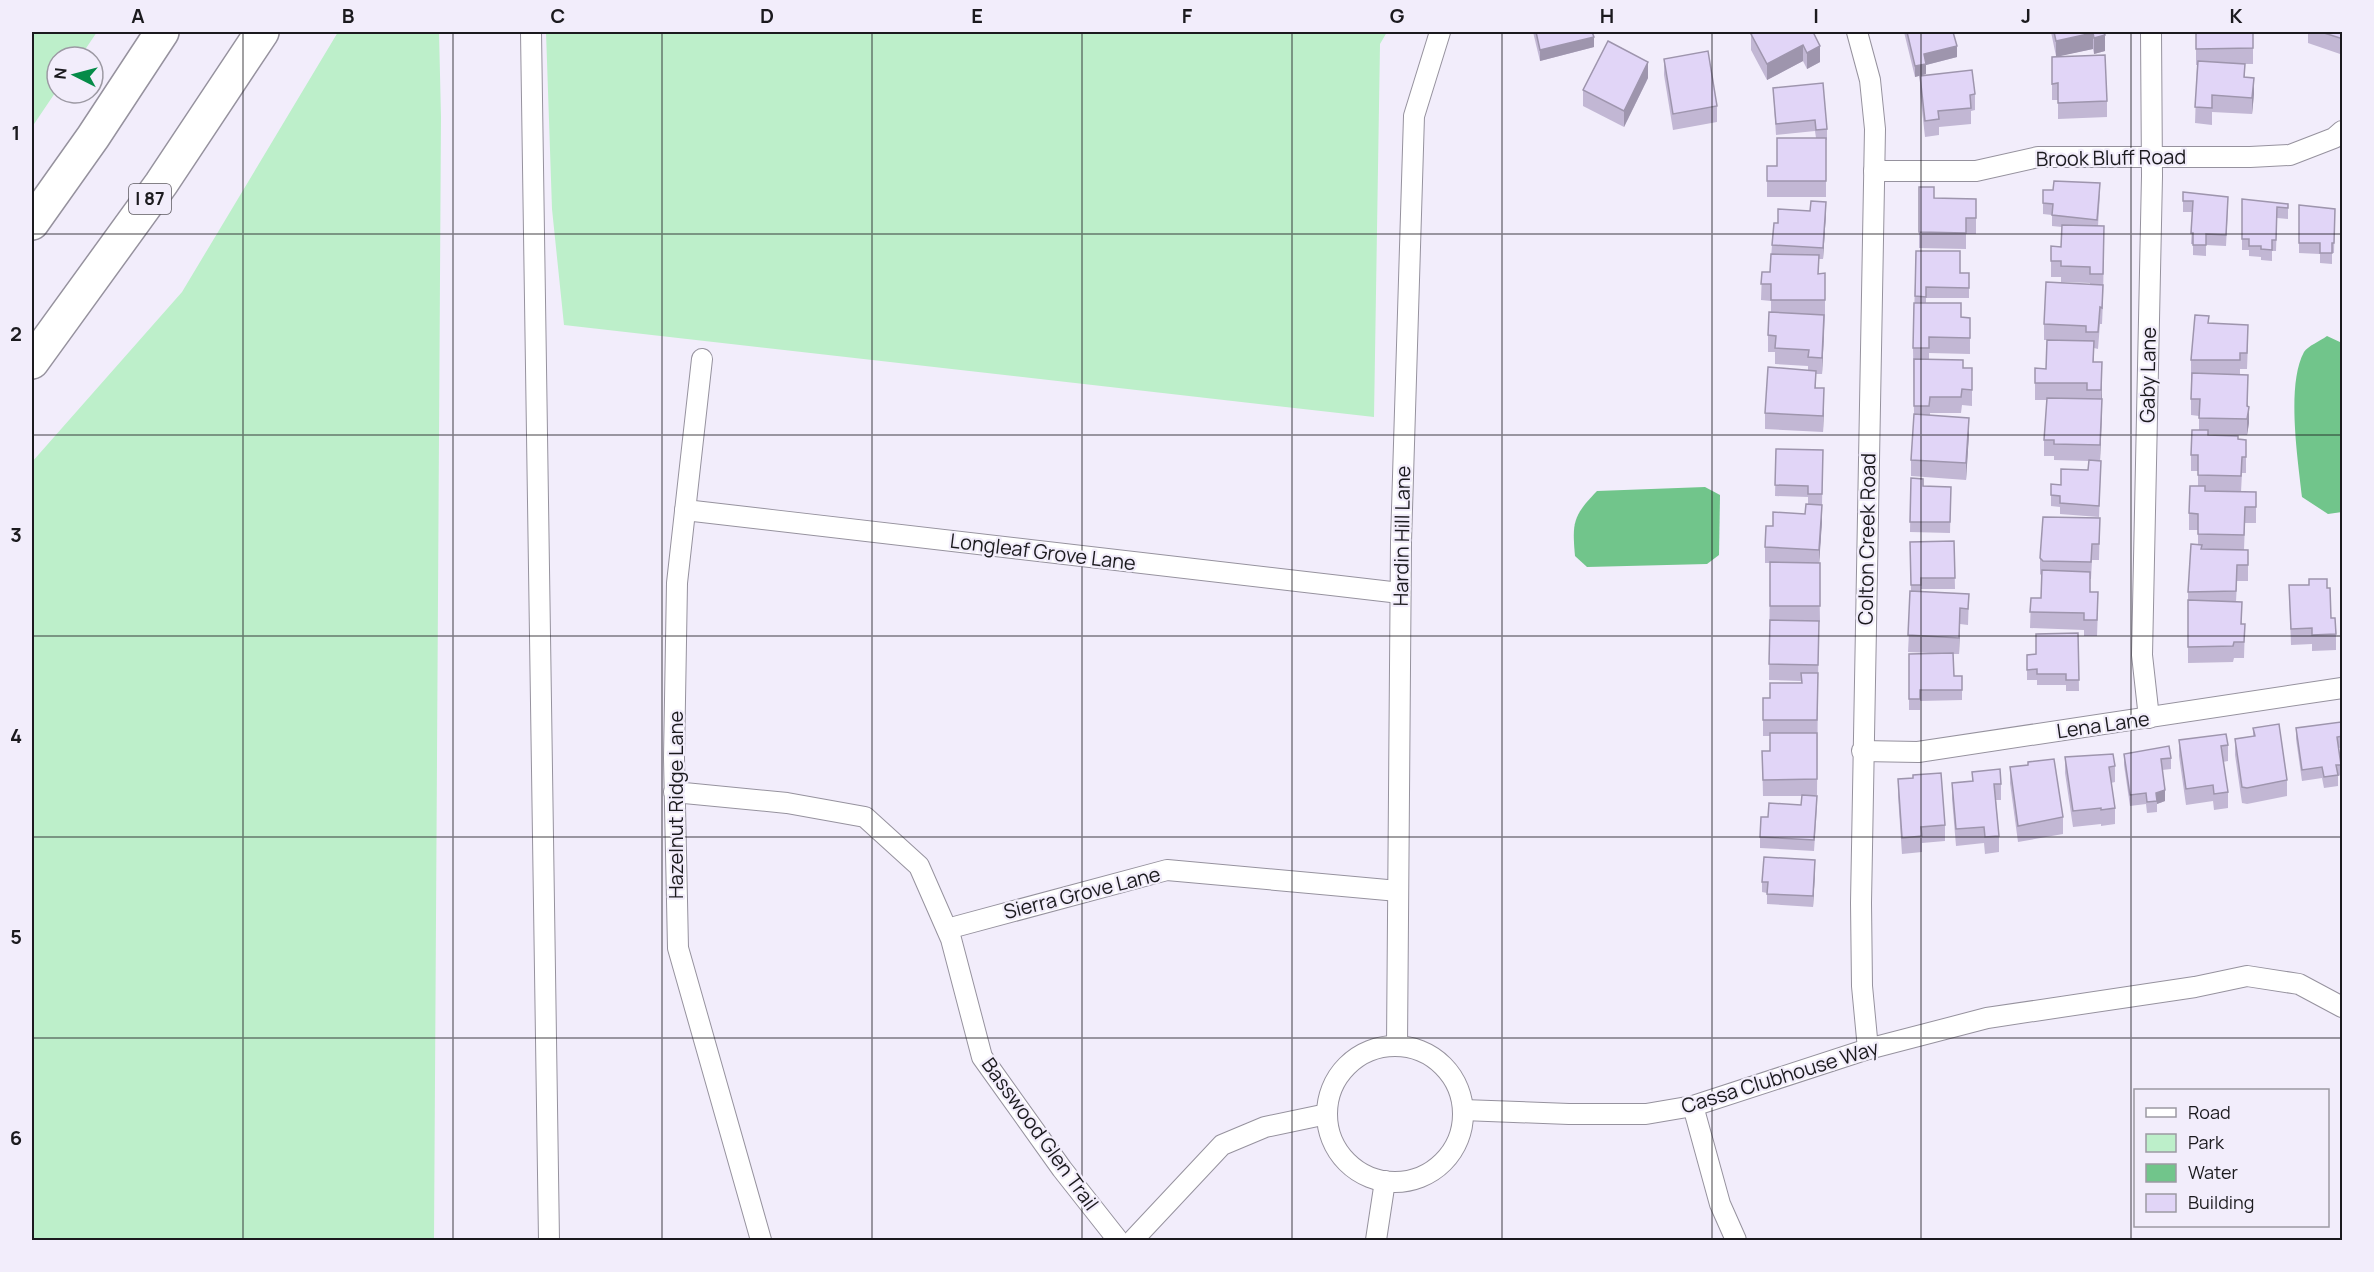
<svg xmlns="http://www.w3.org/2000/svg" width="2374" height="1272" font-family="Manrope,sans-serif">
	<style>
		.green { fill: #bdefca }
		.water { fill: #71c58b }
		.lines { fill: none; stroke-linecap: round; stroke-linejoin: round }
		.minor-casing { stroke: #96929e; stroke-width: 22 }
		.motorway-casing { stroke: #96929e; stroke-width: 36 }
		.minor { stroke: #fff; stroke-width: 20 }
		.motorway { stroke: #fff; stroke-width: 33 }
		.wall { fill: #c2b7d4 }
		.shaded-wall { fill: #9e95ad }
		.building { fill: #e1d5f7; stroke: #9e95ad; stroke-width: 1.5 }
		.grid { fill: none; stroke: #1b1a1e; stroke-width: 1.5; stroke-opacity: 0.55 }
		.labels { text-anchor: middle; stroke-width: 4.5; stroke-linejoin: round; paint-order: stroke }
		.shield { fill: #f2edfb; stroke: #5c5960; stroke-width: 1.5 }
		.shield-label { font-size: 18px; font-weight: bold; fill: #1b1a1e }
		.street-label { font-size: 20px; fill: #1b1a1e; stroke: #f2edfb }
		.neatline { fill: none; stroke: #1b1a1e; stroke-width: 2 }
		.grid-label { font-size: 20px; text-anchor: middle; font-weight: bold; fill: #1b1a1e }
	</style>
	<rect width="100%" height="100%" fill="#f2edfb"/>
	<g class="green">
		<polygon points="32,32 97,32 80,57 57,57 57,90 32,127"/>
		<polygon points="338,32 439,32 441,117 434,1240 32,1240 32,462 182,292"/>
		<polygon points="546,32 1387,32 1380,44 1374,417 564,325 552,209"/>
	</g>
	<g class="water">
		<path d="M2327,336l15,7v169l-14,2 -26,-17c-4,-37 -16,-112 2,-145 4,-6 16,-11 23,-16z"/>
		<path d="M1705,487l15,8 -1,60 -12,9 -120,3 -12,-11c-3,-34 -2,-40 22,-65z"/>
	</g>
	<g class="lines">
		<g class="minor-casing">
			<g id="minor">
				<polyline points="531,32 549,1240"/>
				<polyline points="1857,32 1870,80 1875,129 1861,903 1862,986 1868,1049"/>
				<polyline points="1874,171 1976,171 2038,157 2250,157 2290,155 2334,138 2342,131"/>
				<polyline points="702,359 677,583 674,758 678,948 761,1240"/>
				<polyline points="685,510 1400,593"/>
				<polyline points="2149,718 2142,655 2152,176 2151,32"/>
				<polyline points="1862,751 1918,752 2342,688"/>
				<polyline points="674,792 787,803 865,817 919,866 951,939 982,1057 1062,1169 1118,1240"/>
				<polyline points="947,929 1167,870 1398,891"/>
				<polyline points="1397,1045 1401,542 1414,116 1440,32"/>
				<circle cx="1395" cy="1114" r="68"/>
				<polyline points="1693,1106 1720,1204 1736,1240"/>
				<polyline points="1463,1110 1569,1114 1646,1114 1693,1106 1868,1049 1987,1018 2195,987 2247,976 2299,984 2342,1007"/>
				<polyline points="1133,1240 1222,1145 1265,1127 1327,1114"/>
				<polyline points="1376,1240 1385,1181"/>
			</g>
		</g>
		<g class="motorway-casing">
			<g id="motorway">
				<polyline points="32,223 93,137 162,32"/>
				<polyline points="32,362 161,184 262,32"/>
			</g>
		</g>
		<use href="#minor" class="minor"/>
		<use href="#motorway" class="motorway"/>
	</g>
	<g class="wall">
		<polygon points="1533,32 1592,32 1594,47 1540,61"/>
		<polygon points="1813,32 1820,62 1807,69 1803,61 1767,80 1751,50 1751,34"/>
		<polygon points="1904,32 1953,32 1957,57 1926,65 1926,74 1915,77"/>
		<polygon points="2051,32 2104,32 2105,51 2094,54 2093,49 2058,56 2107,101 2107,117 2058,119 2058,100 2052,100 2052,57 2056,56"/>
		<polygon points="2196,32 2253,32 2253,64 2245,64 2245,77 2254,94 2252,114 2212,112 2212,125 2195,123 2197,65 2196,65"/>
		<polygon points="2308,32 2343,32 2343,55 2308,43"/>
		<polygon points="1664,59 1717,106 1717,122 1673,130 1664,75"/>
		<polygon points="1920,76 1975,94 1975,110 1971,111 1971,124 1939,127 1939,135 1925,137 1920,92"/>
		<polygon points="1648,78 1624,127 1583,106 1583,90"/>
		<polygon points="1773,88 1827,129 1827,140 1826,140 1826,197 1767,197 1767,166 1777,166 1816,138 1815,131 1776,135"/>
		<polygon points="1919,187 1934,198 1976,199 1976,234 1966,234 1966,249 1919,248"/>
		<polygon points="2183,192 2228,208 2226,246 2206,245 2206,256 2193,255 2193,244 2191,244 2193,212 2183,212"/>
		<polygon points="2100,194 2098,226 2104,242 2103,301 2102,324 2100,324 2098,349 2094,348 2094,362 2102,362 2100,461 2101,461 2099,517 2060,514 2060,507 2051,506 2051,484 2061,485 2088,470 2089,461 2054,460 2054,456 2044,456 2044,440 2047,400 2035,400 2035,383 2046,369 2047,340 2044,340 2044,324 2090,285 2090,283 2061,282 2061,277 2051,277 2051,246 2061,247 2062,227 2052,226 2052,215 2043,214 2043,203"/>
		<polygon points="2242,199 2288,204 2288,219 2277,218 2276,251 2272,251 2272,261 2261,260 2261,257 2249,256 2249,250 2242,250"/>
		<polygon points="2299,205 2335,209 2334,253 2332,253 2332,264 2320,263 2320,254 2299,253"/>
		<polygon points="1826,213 1823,259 1819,259 1818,274 1825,273 1825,316 1822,374 1816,374 1816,388 1824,405 1823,432 1765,429 1765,413 1808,370 1808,366 1775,364 1775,352 1768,352 1768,335 1771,312 1771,301 1761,300 1762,272 1770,272 1772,245 1778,223"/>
		<polygon points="1916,251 1960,273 1969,273 1969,298 1926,298 1926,303 1961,317 1970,318 1970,354 1929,353 1929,359 1963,368 1972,368 1972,406 1962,405 1961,413 1930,413 1930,415 1969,434 1966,480 1911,476 1911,460 1914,414 1913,348"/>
		<polygon points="2209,324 2248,342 2247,369 2240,369 2240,375 2248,406 2249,423 2247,435 2208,434 2208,435 2246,440 2246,473 2242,473 2241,492 2256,492 2256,523 2245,523 2244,550 2248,550 2248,581 2237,581 2236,602 2242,624 2245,624 2244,658 2234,658 2233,662 2188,663 2188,592 2198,545 2198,530 2189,530 2189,513 2198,486 2198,471 2191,471 2191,455 2199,430 2199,416 2191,415 2191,360"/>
		<polygon points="1776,449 1823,450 1822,505 1811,505 1822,521 1819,563 1820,622 1819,622 1818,681 1817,795 1814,795 1817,807 1814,851 1760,848 1760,837 1768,817 1801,805 1802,796 1763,796 1762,751 1770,751 1770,736 1763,736 1763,698 1770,698 1801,683 1801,681 1769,680 1770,563 1765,563 1765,547 1773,526 1805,514 1808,504 1808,497 1775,496"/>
		<polygon points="1911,478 1923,486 1951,487 1950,533 1910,532"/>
		<polygon points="2100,518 2099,560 2092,560 2091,579 2090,579 2090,592 2098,608 2097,636 2084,636 2084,630 2030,628 2031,598 2041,598 2042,576 2040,574 2040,558"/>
		<polygon points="1954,541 1955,589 1921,589 1921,592 1969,594 1968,625 1960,624 1959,654 1953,654 1954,676 1962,676 1962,700 1920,701 1920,710 1909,710 1909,654 1951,654 1908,652 1911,591 1910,542"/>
		<polygon points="2289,585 2331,618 2336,634 2336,650 2312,651 2312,644 2291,645"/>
		<polygon points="2078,633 2079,691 2066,691 2066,685 2037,685 2037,680 2027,680 2027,655 2036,654"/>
		<polygon points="2253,728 2287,780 2287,796 2247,804 2242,803 2235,755 2235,739 2253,736"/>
		<polygon points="2296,728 2343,734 2343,747 2339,748 2341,765 2341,775 2338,776 2338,786 2324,788 2322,778 2302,781 2296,739"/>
		<polygon points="2179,740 2228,745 2228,761 2223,762 2228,792 2228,808 2214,810 2213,801 2186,805 2179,756"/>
		<polygon points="2124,754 2171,758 2171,769 2162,770 2165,801 2157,804 2157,812 2147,813 2146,804 2130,806 2124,765"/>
		<polygon points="2065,757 2115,766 2115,782 2111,783 2115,808 2115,824 2101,826 2101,824 2073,827 2065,773"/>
		<polygon points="2028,765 2063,817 2063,834 2018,842 2010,783 2010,767"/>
		<polygon points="1972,772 2001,784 2001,800 1996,800 1999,836 1999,852 1985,854 1984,843 1956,846 1952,799 1952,783 1972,781"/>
		<polygon points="1898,779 1945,825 1945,841 1922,843 1922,852 1902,854 1898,796"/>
		<polygon points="1815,871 1813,907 1767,904 1767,893 1762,892 1762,882"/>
	</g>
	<g class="shaded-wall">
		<polygon points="2093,33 2093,49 2056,57 2056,41"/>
		<polygon points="2105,35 2105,51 2094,54 2094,38"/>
		<polygon points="1594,37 1594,47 1540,61 1540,50"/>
		<polygon points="1803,45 1803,61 1767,80 1767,64"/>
		<polygon points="1820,46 1820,62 1807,69 1807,53"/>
		<polygon points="1957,46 1957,57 1926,65 1926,74 1915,77 1915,66 1924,54"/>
		<polygon points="1648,62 1648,78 1624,127 1624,111"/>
		<polygon points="2254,78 2254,94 2252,114 2252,98"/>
		<polygon points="1826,202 1826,213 1823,259 1823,248"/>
		<polygon points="1824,315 1824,331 1822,374 1822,358"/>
		<polygon points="2102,362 2102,415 2100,461 2100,445"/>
		<polygon points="2248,375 2247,418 2249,407 2249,423 2247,435 2247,406"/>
		<polygon points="1824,388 1824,405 1823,432 1823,416"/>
		<polygon points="1969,418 1969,434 1966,480 1966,463"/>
		<polygon points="1822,505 1822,521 1819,566 1819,550"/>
		<polygon points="1960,608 1960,624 1959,654 1959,638"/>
		<polygon points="2165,790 2165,801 2157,804 2156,793"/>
		<polygon points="1815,860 1815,871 1813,907 1813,896"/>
	</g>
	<g class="building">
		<polygon points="1536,32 1592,32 1594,37 1540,50"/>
		<polygon points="1755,32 1813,32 1820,46 1807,53 1803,45 1767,64 1751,34"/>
		<polygon points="1907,32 1953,32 1957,46 1924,54 1926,64 1915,66"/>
		<polygon points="2054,32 2104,32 2105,35 2094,38 2093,33 2056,41"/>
		<polygon points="2196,32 2253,32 2253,48 2196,49"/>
		<polygon points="2321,32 2343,32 2343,39"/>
		<polygon points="1608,41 1648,62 1624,111 1583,90"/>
		<polygon points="1708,51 1717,106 1673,114 1664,59"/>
		<polygon points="2105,55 2107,101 2058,103 2058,83 2052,84 2052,57"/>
		<polygon points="2198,61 2245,64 2244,77 2254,78 2252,98 2212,95 2212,108 2195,107"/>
		<polygon points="1972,70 1975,94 1970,95 1971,108 1938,111 1939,119 1925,121 1920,76"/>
		<polygon points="1823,83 1827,129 1816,130 1815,120 1776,124 1773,88"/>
		<polygon points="1777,138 1826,138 1826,181 1767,181 1767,166 1777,166"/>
		<polygon points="2054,181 2100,183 2097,220 2052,215 2053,204 2043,203 2043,190 2053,190"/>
		<polygon points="1919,187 1934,187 1934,198 1976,199 1976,218 1966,218 1966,233 1919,232"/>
		<polygon points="2183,192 2228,197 2226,235 2206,234 2206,245 2193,245 2193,233 2191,233 2193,201 2183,201"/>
		<polygon points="2242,199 2288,204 2288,208 2277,207 2276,240 2272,240 2272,250 2261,249 2261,246 2249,246 2249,239 2242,239"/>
		<polygon points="1811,201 1826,202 1823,248 1772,245 1774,223 1778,223 1778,209 1810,211"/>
		<polygon points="2299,205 2335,209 2334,243 2332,243 2332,253 2320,253 2320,243 2299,243"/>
		<polygon points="2062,225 2104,226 2103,274 2090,274 2090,267 2061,266 2061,261 2051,261 2051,246 2061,247"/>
		<polygon points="1916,251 1960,251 1960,273 1969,273 1969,288 1926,287 1926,297 1915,296"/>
		<polygon points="1771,254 1819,255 1818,274 1825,273 1825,300 1771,300 1771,284 1761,284 1762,272 1770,272"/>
		<polygon points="2046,282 2103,285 2102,308 2100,307 2098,332 2086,332 2086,326 2044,324"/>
		<polygon points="1914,303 1961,303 1961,317 1970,318 1970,338 1929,337 1929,348 1913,348"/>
		<polygon points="1769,312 1824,315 1822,358 1808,357 1809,350 1775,348 1776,336 1768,335"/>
		<polygon points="2195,315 2209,316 2208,323 2248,325 2247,353 2240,353 2240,360 2191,360"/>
		<polygon points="2047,340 2094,341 2093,362 2102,362 2101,390 2087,390 2087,383 2035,383 2035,368 2046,369"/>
		<polygon points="1914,359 1963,360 1963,368 1972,368 1972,390 1962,389 1961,397 1930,397 1929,406 1914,406"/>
		<polygon points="1768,367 1816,371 1815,388 1824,388 1823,416 1765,413"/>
		<polygon points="2192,373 2248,375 2247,406 2249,407 2247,419 2199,418 2200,399 2191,399"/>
		<polygon points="2047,398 2102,399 2100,445 2054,444 2054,440 2044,440"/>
		<polygon points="1914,414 1969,418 1966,463 1911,460"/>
		<polygon points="2192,430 2208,430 2208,435 2238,436 2238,439 2246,440 2246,457 2242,457 2241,476 2198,475 2198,455 2191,455"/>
		<polygon points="1776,449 1823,450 1822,494 1808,494 1808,486 1775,485"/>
		<polygon points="2089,460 2101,461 2099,506 2060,503 2060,496 2051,495 2051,484 2061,485 2061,469 2088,470"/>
		<polygon points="1911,478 1923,479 1923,486 1951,487 1950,522 1910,522"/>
		<polygon points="2190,486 2205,486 2205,491 2256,492 2256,507 2245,507 2244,535 2198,534 2198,514 2189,513"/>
		<polygon points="1806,504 1822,505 1819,550 1765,547 1766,526 1773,526 1773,512 1805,514"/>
		<polygon points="2043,517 2100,518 2099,544 2092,544 2091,562 2043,561 2040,558"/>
		<polygon points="1954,541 1955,578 1921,578 1921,585 1911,585 1910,542"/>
		<polygon points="2191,544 2202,545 2201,549 2248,550 2248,565 2237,565 2236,591 2188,592"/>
		<polygon points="1770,562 1820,563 1820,606 1770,606"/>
		<polygon points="2042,570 2090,572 2090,592 2098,592 2097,620 2084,620 2084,613 2030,612 2031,598 2041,598"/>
		<polygon points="2309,579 2327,579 2327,588 2330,588 2331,618 2335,618 2336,634 2312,635 2312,628 2291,629 2289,585 2309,585"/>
		<polygon points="1910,591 1969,594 1968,609 1960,608 1959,638 1908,635"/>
		<polygon points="2188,600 2242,602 2241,624 2245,624 2244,642 2234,642 2233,646 2188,647"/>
		<polygon points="1770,620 1819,621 1818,665 1769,664"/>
		<polygon points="2078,633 2079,680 2066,680 2066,674 2037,674 2037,669 2027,670 2027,655 2036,654 2036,634"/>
		<polygon points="1953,653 1954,676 1962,676 1962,690 1920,690 1920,699 1909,699 1909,654"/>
		<polygon points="1801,673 1818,673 1817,720 1763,720 1763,698 1770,698 1770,683 1802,683"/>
		<polygon points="2341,722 2343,736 2337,737 2341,765 2336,765 2338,775 2324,777 2322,767 2302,770 2296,728"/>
		<polygon points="2279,724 2287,780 2247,788 2242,787 2235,739 2255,736 2253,728"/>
		<polygon points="1770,733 1817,733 1817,779 1763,780 1762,751 1770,751"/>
		<polygon points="2226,734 2228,745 2221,746 2228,792 2214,794 2213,785 2186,789 2179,740"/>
		<polygon points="2169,746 2171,758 2161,759 2165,790 2156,793 2157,801 2147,802 2146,793 2130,795 2124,754"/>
		<polygon points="2113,754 2115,766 2109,767 2115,808 2101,810 2101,808 2073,811 2065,757"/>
		<polygon points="2054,759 2063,817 2018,826 2010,767 2028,765 2028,762"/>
		<polygon points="2000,769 2001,784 1994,784 1999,836 1985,837 1984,827 1956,829 1952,783 1973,781 1972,772"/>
		<polygon points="1941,773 1945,825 1921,827 1922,836 1902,838 1898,779 1913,778 1913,775"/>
		<polygon points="1802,795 1817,796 1814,840 1760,837 1761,817 1768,817 1769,803 1801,805"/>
		<polygon points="1764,857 1815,860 1813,896 1767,894 1768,882 1762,882"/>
	</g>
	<path class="grid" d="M243,32v1208M453,32v1208M662,32v1208M872,32v1208M1082,32v1208M1292,32v1208M1502,32v1208M1712,32v1208M1921,32v1208M2131,32v1208M32,234h2310M32,435h2310M32,636h2310M32,837h2310M32,1038h2310"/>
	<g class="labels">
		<rect class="shield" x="129" y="184" width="42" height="30" rx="4.5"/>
		<g class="shield-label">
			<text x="150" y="205">I 87</text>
		</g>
		<g class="street-label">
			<text transform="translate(2111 158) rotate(-1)" y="7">Brook Bluff Road</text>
			<text transform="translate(2148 375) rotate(-89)" y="7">Gaby Lane</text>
			<text transform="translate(1402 536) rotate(-89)" y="7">Hardin Hill Lane</text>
			<text transform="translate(1867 539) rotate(-89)" y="7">Colton Creek Road</text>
			<text transform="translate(1043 552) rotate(7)" y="7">Longleaf Grove Lane</text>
			<text transform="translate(2103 725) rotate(-8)" y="7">Lena Lane</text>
			<text transform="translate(676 805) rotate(-90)" y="7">Hazelnut Ridge Lane</text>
			<text transform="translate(1082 893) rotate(-14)" y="7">Sierra Grove Lane</text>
			<text transform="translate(1780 1077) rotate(-17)" y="7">Cassa Clubhouse Way</text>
			<text transform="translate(1040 1134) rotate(54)" y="7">Basswood Glen Trail</text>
		</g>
	</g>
	<rect width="2374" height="1272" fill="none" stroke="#f2edfb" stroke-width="66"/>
	<rect x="2134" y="1089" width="195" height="138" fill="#f2edfb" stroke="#9c99a3" stroke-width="1.5"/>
	<rect x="2146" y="1108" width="30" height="9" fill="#ffffff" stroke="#9c99a3" stroke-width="1.5"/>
	<text x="2188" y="1119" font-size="18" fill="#1b1a1e">Road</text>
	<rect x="2146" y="1134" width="30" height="18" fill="#bdefca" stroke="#9c99a3" stroke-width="1.5"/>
	<text x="2188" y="1149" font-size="18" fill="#1b1a1e">Park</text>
	<rect x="2146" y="1164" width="30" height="18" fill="#71c58b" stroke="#9c99a3" stroke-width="1.5"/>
	<text x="2188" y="1179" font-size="18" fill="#1b1a1e">Water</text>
	<rect x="2146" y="1194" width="30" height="18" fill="#e1d5f7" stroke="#9c99a3" stroke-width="1.5"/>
	<text x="2188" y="1209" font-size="18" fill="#1b1a1e">Building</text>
	<g transform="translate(75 75) rotate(276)"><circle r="28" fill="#f2edfb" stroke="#9c99a3" stroke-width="1.5"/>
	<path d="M0-4.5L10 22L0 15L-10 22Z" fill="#058b48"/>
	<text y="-9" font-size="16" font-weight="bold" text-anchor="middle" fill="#1b1a1e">N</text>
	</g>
	<rect x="33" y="33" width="2308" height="1206" class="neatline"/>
	<g class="grid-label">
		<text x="138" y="23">A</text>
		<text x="348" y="23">B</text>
		<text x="558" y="23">C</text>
		<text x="767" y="23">D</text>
		<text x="977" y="23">E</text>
		<text x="1187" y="23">F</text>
		<text x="1397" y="23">G</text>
		<text x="1607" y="23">H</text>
		<text x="1816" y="23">I</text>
		<text x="2026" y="23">J</text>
		<text x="2236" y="23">K</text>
		<text x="16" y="140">1</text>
		<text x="16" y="341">2</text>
		<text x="16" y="542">3</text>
		<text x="16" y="743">4</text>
		<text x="16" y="944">5</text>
		<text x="16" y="1145">6</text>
	</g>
</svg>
